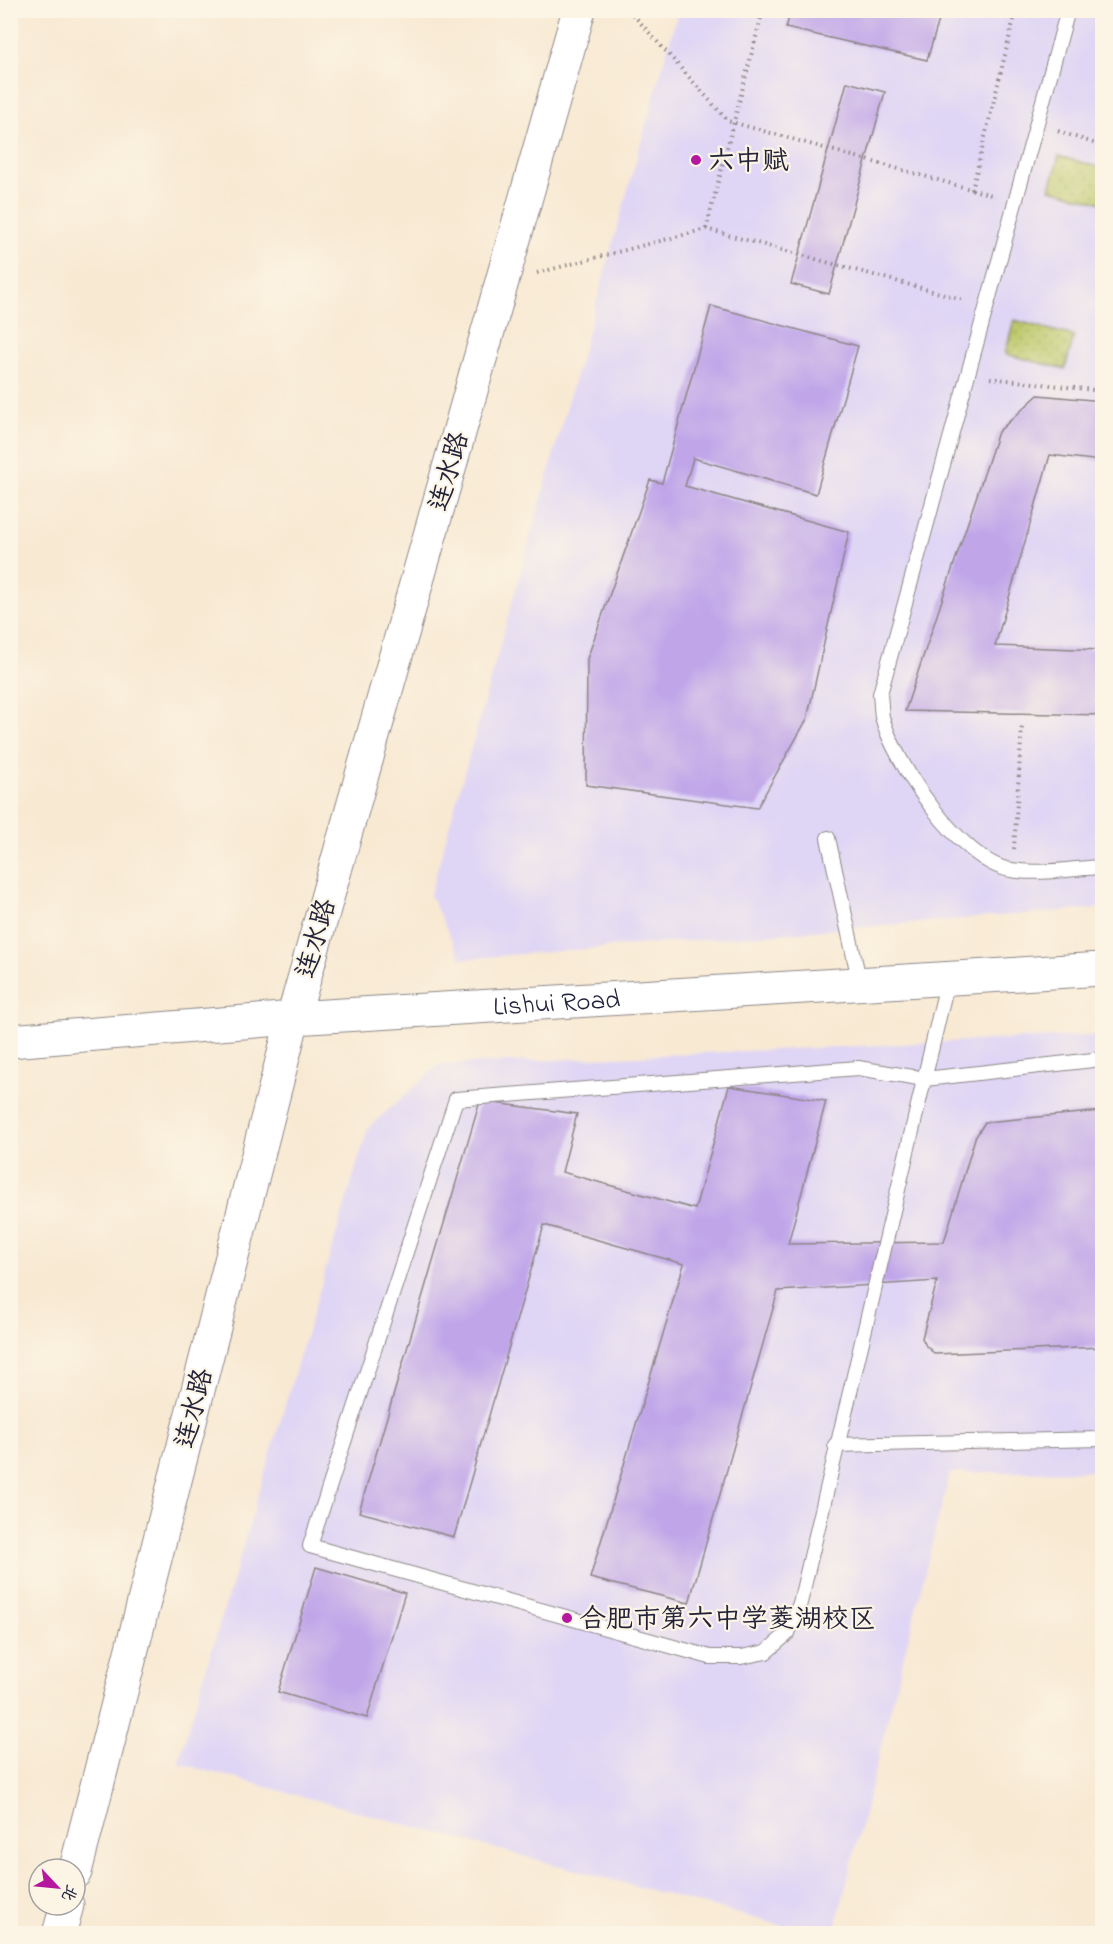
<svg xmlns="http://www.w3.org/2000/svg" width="1113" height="1944" font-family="'Indie Flower','LXGW WenKai TC',sans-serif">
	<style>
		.built { fill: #dfd5f5 }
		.grass { fill: url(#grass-dots); stroke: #6e7452; stroke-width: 1.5 }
		.building { fill: #c0a6e9 }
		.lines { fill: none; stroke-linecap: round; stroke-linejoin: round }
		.service-casing { stroke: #8d8687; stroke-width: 16 }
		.tertiary-casing { stroke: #8d8687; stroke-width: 35 }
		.path { stroke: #8d8687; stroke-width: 4; stroke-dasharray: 1.5 4.5; stroke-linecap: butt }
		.service { stroke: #fff; stroke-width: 14 }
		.tertiary { stroke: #fff; stroke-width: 33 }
		.poi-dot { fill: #b5179e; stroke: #fcf5e5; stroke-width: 2 }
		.labels { text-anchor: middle; stroke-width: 4.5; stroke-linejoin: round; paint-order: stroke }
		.poi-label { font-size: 27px; fill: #22223b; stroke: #fcf5e5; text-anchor: start }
		.street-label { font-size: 27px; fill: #22223b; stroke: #fcf5e5 }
	</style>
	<defs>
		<pattern id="grass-dots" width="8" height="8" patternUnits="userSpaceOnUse" patternTransform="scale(1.5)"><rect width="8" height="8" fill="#bbc769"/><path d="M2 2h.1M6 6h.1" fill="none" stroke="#a0ab5c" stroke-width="1.8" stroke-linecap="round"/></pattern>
	</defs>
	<rect width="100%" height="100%" fill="#fcf5e5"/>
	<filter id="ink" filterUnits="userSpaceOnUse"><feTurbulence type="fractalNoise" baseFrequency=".0167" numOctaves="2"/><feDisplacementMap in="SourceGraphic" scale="12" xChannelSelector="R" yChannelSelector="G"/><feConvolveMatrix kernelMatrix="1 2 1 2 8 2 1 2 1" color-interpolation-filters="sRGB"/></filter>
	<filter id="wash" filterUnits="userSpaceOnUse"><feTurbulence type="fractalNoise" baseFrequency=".008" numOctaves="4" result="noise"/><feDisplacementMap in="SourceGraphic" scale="24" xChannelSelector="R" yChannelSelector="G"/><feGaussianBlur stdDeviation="1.35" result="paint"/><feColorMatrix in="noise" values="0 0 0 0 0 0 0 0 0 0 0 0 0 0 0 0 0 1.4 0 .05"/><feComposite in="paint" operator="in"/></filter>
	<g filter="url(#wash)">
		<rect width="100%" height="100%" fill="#f8e9d3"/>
		<g class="built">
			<polygon points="678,11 1102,11 1102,908 461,959 430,895"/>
			<polygon points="1102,1030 1102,1471 950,1473 834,1933 809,1933 178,1763 368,1128 439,1065 1101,1035"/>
		</g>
		<g class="grass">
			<polygon points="1059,156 1102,168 1102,203 1050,189"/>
			<polygon points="1014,320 1074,336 1065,369 1005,354"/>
		</g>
		<g id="blocks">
			<g class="building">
				<polygon points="791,10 942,10 927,60 786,28"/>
				<polygon points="1102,24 1102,60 1095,49"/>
				<polygon points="847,82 885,92 829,294 791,284"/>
				<polygon points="711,306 858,346 816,494 693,458 685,486 849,532 807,719 757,808 586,785 587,659 650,480 662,483"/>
				<polygon points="1038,395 1102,401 1102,461 1050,455 995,646 1102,650 1102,715 905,711 998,432"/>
				<polygon points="729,1086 826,1101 788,1244 944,1242 975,1138 985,1122 1102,1111 1102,1347 935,1354 926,1346 922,1338 937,1281 778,1291 689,1603 590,1578 684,1264 544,1225 454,1537 359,1512 480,1101 577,1114 562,1172 695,1209"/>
				<polygon points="316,1567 405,1593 367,1718 278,1692"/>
			</g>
		</g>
	</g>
	<g filter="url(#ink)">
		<use href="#blocks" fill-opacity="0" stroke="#8d8687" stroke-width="1.5"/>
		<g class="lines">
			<g class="service-casing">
				<g id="service">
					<path d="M1068,10l-188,684c1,8 1,16 2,23 13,47 79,145 129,153 29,5 63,-2 91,-3"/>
					<polyline points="828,838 860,984"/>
					<polyline points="948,979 800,1603 788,1633 766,1652 741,1657 710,1657 310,1546 456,1099 858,1068 925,1079 1102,1059"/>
					<polyline points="835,1445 1102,1439"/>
				</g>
			</g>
			<g class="tertiary-casing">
				<g id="tertiary">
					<path id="s1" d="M10,1041l283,-23 809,-49"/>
					<polyline points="75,1872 293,1018 579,10"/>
					<polyline points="59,1934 67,1905"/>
				</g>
			</g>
			<g class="path">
				<polyline points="629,10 728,121 995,196"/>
				<polyline points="1058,131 1102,146"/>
				<polyline points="972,190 1016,10"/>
				<polyline points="706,229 763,10"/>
				<polyline points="537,273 706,229 965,300"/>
				<polyline points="990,378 1102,391"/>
				<polyline points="1014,849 1022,725"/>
			</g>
			<use href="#service" class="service"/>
			<use href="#tertiary" class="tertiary"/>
		</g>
	</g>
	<g class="poi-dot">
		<circle cx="696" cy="160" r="6"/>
		<circle cx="567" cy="1618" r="6"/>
	</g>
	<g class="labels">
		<g class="poi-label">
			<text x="708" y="169">六中赋</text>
			<text x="579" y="1627">合肥市第六中学菱湖校区</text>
		</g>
		<g class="street-label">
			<text transform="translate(448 471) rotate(-74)" y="9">连水路</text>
			<text transform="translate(315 938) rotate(-74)" y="9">连水路</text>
			<text dy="9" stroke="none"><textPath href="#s1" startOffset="548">Lishui Road</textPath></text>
			<text transform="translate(193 1408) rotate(-76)" y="9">连水路</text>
		</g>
	</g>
	<rect width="1113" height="1944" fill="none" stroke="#fcf5e5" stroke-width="36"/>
	<g transform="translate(57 1887) rotate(116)"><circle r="28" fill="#fcf5e5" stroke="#a5a1a1" stroke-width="1.5"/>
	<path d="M0-4.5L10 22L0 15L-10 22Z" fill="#b5179e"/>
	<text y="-9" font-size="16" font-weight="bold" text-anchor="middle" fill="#22223b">北</text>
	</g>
</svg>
